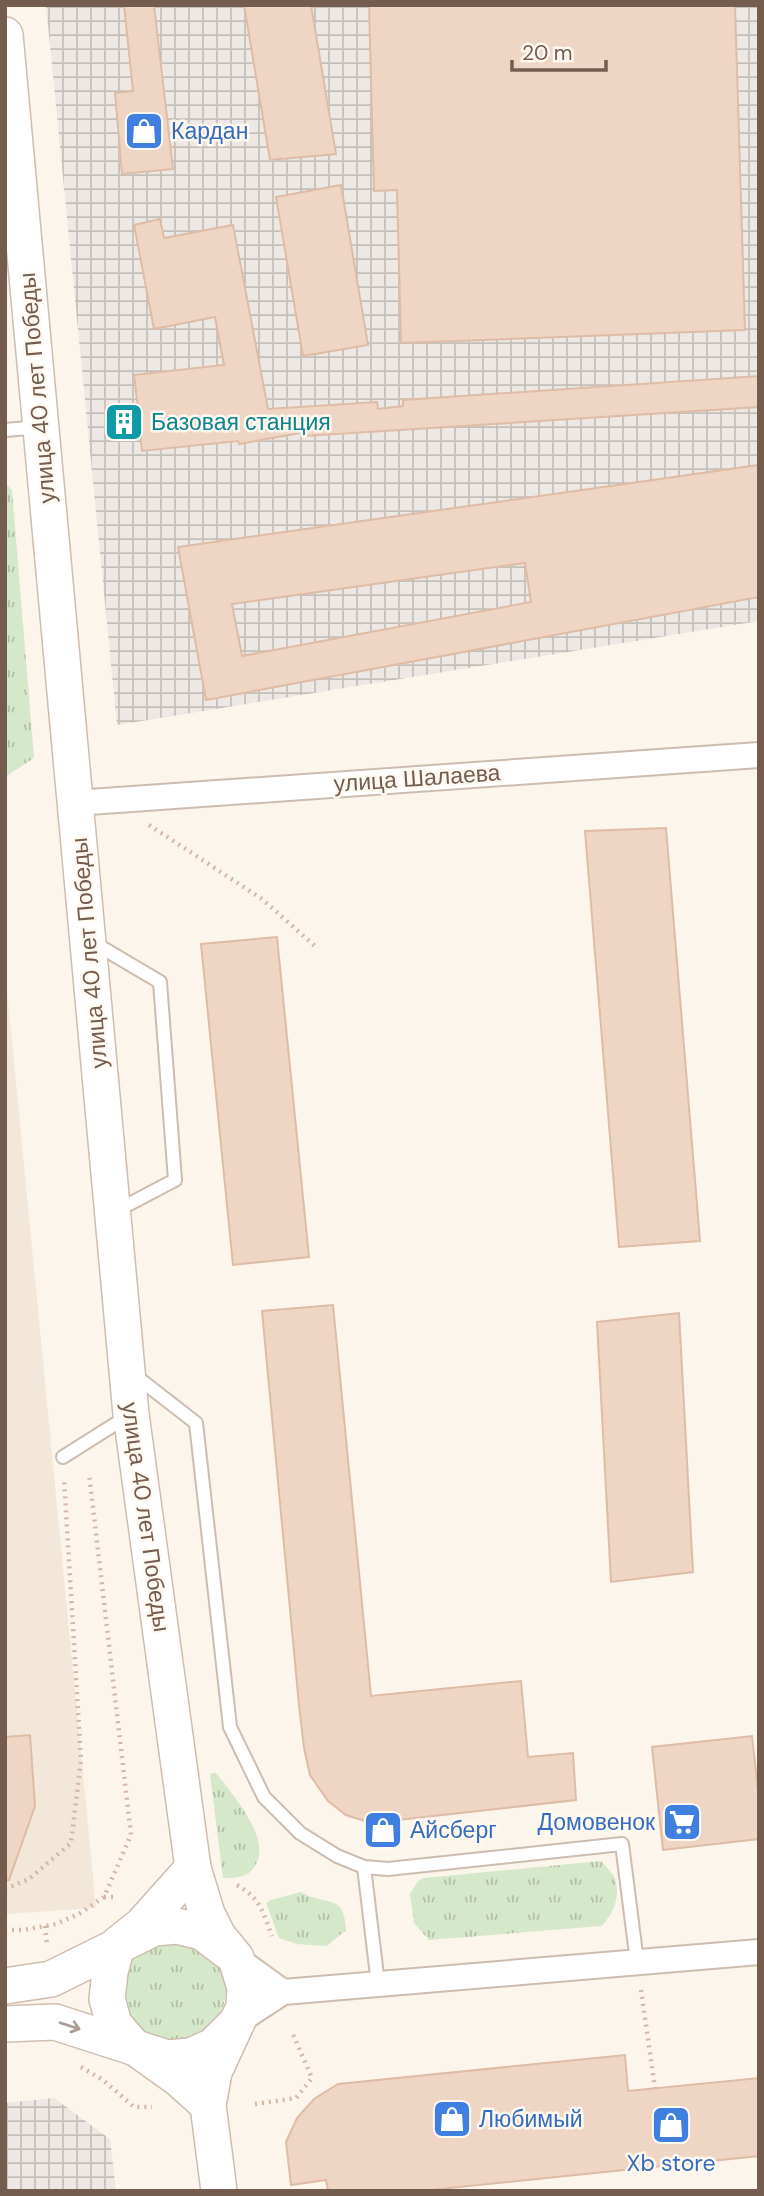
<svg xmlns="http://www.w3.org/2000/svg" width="764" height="2196" font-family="'DM Sans',sans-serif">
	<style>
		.residential { fill: #f2e7d9 }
		.industrial { fill: url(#industrial-grid) }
		.grass { fill: url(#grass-tufts) }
		.building { fill: #eed5c4; stroke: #dfbca6; stroke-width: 2; fill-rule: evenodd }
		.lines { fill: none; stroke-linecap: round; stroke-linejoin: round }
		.service-casing { stroke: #cdbdb1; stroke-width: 16 }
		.minor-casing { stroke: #cdbdb1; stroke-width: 28 }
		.secondary-casing { stroke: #cfbdaf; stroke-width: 38 }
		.path { stroke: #d4b8a7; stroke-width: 4.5; stroke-dasharray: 2 5; stroke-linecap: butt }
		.service { stroke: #fff; stroke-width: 12 }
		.minor { stroke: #fff; stroke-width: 24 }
		.secondary { stroke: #fff; stroke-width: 35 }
		.oneway { stroke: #ac9d95 }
		.labels { text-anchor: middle; stroke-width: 5; stroke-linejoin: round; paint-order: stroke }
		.shop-label { font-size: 23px; fill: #366cbe; stroke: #fef9f1; text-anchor: start }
		.street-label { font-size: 23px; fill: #745c4f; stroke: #fef9f1 }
		.culture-label { font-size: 23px; fill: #0d838f; stroke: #fef9f1; text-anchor: start }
	</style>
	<defs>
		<pattern id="industrial-grid" width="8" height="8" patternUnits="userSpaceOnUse" patternTransform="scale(1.75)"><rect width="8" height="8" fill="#ede8e3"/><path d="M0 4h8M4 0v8" fill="none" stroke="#c5bfba"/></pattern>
		<pattern id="grass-tufts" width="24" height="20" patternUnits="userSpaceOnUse" patternTransform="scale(1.75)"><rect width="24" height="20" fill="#d6e8ca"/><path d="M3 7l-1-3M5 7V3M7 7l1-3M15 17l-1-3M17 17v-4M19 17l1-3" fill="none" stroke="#b2bfa6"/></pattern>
	</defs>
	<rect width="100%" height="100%" fill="#fbf5eb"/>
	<polygon class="residential" points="5,969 96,1908 5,1914"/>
	<g class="industrial">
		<polygon points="46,5 759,5 759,621 117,725"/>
		<polygon points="54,2098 110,2139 116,2191 5,2191 5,2103"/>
	</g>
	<g class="grass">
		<polygon points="5,483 12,490 34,758 5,777"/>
		<path d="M216,1773c16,21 55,64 40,91 -2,4 -7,10 -11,11 -6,3 -15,3 -22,3l-13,-104z"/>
		<path d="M601,1861c4,5 12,12 14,18 6,18 -2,34 -13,47l-173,14 -15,-17 -4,-29 8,-13 6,-3z"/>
		<path d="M301,1892c27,16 43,-1 45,38l-19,16 -30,-2 -18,-6 -13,-35 5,-3z"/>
		<path d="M178,1936c10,7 38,22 44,31 7,13 5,30 0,42 -29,65 -128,24 -92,-52z"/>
	</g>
	<g class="building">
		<polygon points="124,5 154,5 173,169 122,174 115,93 133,91"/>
		<polygon points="244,5 311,5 336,154 270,160"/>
		<polygon points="369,5 735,5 745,330 401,343 397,190 374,191"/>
		<polygon points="341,185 368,345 303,356 276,197"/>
		<polygon points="160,219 164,238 233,225 268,409 377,402 378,409 403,406 403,400 759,376 759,407 306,436 306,432 239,444 238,441 142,451 140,434 115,435 113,410 138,408 134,375 224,365 215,317 154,329 134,225"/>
		<path d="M759,465v132l-553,103 -28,-153zM525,563l6,39 -289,54 -10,-52z"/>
		<polygon points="666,828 700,1241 619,1247 585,831"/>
		<polygon points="277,937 309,1257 233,1265 201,944"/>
		<polygon points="333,1305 371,1696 521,1681 528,1757 573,1753 576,1800 371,1823 346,1815 328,1801 310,1775 304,1748 299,1705 262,1311"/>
		<polygon points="679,1313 693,1572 611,1582 597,1322"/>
		<polygon points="30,1735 35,1806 9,1880 5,1880 5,1737"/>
		<polygon points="752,1736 759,1799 759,1839 663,1850 652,1747"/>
		<polygon points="625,2055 628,2091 759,2078 759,2156 421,2191 328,2191 326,2180 291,2185 286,2142 297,2118 314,2099 338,2084"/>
	</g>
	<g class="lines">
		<g class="service-casing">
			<g id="service">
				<polyline points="5,430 40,427"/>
				<polyline points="94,943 160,982 175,1180 116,1211"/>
				<polyline points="133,1374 196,1423 230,1727 264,1797 300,1833 337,1856 364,1867 388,1869 622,1844 637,1962"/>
				<polyline points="63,1457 128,1416"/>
				<polyline points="364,1867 378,1984"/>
			</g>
		</g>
		<g class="minor-casing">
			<g id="minor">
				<polyline points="75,803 759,755"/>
				<polyline points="236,1958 283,1992"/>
				<polyline points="237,2022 283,1992 759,1952"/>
			</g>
		</g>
		<g class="secondary-casing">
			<g id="secondary">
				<polyline points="5,35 131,1414 193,1868 207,1914 218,1936 236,1958 245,1988 244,2007 214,2072 208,2105 219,2191"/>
				<polyline points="193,1868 142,1925 117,1945 110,1972 107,1999 114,2024 133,2046 179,2079 208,2105"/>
				<polyline points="5,1986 51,1979 154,1928 177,1926 202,1932 228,1952"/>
				<polyline points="5,2024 55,2022 167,2058 191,2056 213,2046 232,2027"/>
			</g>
		</g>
		<g class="path">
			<polyline points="149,825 262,899 316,947"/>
			<path d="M237,1885c23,13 26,27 35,51"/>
			<polyline points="5,1889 29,1879 71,1843 81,1760 64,1478"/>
			<polyline points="104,1897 118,1897"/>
			<polyline points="45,1926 47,1945"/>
			<polyline points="5,1930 23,1930 56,1924 79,1914 104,1897 131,1835 89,1473"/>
			<polyline points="641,1990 655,2088"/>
			<polyline points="81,2067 103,2080 134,2107 152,2107"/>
			<polyline points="255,2104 296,2098 312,2078 292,2032"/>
		</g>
		<use href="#service" class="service"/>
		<use href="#minor" class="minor"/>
		<use href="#secondary" class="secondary"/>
	</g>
	<defs><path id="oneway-shaft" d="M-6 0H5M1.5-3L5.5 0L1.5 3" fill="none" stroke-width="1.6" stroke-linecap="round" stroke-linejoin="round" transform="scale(1.75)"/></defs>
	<use class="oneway" href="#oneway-shaft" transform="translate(70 2026) rotate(18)"/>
	<defs>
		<g id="shop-square" transform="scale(2.0125)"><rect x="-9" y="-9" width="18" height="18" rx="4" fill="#3f7fe0" stroke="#fef9f1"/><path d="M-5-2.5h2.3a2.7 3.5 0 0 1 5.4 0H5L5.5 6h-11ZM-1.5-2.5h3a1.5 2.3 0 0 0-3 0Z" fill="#fff"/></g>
		<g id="building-square" transform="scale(2.0125)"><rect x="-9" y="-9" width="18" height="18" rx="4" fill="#0f9aa8" stroke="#fef9f1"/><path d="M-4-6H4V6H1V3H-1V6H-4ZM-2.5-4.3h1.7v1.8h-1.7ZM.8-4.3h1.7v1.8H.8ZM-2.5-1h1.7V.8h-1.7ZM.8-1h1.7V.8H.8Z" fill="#fff"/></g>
		<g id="supermarket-square" transform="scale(2.0125)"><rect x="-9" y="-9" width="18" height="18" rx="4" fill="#3f7fe0" stroke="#fef9f1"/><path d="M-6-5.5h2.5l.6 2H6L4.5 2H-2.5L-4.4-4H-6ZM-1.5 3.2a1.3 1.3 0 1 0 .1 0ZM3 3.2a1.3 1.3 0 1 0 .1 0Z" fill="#fff"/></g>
	</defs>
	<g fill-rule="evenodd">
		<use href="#shop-square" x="144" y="131"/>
		<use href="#building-square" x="124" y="422"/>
		<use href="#supermarket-square" x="682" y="1822"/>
		<use href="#shop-square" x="383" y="1830"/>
		<use href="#shop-square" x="452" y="2119"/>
		<use href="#shop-square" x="671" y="2125"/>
	</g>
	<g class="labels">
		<g class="shop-label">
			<text x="171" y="139">Кардан</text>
			<text x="655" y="1830" text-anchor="end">Домовенок</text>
			<text x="410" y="1838">Айсберг</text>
			<text x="479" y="2127">Любимый</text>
			<text x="671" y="2171" text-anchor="middle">Xb store</text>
		</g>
		<g class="street-label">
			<text transform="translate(37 388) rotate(-95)" y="8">улица 40 лет Победы</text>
			<text transform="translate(417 778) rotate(-4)" y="8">улица Шалаева</text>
			<text transform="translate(89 953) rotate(-95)" y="8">улица 40 лет Победы</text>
			<text transform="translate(146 1517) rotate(82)" y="8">улица 40 лет Победы</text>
		</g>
		<g class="culture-label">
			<text x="151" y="430">Базовая станция</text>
		</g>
	</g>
	<rect width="764" height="2196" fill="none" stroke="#745c4f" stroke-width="14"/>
	<path d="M512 60v10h94v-10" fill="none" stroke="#745c4f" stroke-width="3.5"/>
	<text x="522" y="60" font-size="21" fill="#745c4f" stroke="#fef9f1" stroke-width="5" paint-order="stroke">20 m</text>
</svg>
